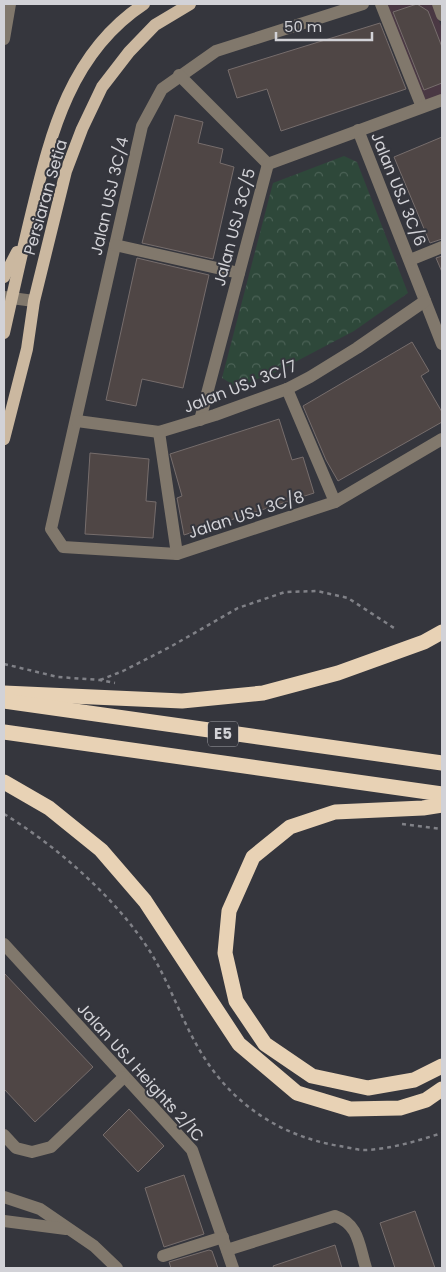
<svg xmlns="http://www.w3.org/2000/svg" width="446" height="1272" font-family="Poppins,sans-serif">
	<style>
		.commercial { fill: #4a3843 }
		.forest { fill: url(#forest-crowns) }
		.building { fill: #4f4645; stroke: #766d6c }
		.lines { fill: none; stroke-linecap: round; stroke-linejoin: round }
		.path { stroke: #808187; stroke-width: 2.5; stroke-dasharray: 4 4; stroke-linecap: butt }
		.minor { stroke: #81786c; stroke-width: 12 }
		.major { stroke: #cbb8a0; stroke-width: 12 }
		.highway { stroke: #e8d2b5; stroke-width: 15 }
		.labels { text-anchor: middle; stroke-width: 4; stroke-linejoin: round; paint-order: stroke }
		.shield { fill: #35363d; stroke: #a3a3a9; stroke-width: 1 }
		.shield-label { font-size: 15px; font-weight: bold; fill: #d2d2d7 }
		.street-label { font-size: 16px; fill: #d2d2d7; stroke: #35363d }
	</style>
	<defs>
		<pattern id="forest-crowns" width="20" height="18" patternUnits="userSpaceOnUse" patternTransform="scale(1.25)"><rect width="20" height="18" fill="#2e483a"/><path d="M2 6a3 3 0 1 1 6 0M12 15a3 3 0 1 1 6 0" fill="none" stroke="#4b6256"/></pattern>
	</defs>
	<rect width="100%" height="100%" fill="#35363d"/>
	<polygon class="commercial" points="384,4 432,4 442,28 442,95 423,102"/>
	<polygon class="forest" points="344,156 357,162 408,293 354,331 278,371 237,387 222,378 273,183"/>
	<g class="building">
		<polygon points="417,4 428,11 442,47 442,83 424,90 393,12"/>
		<polygon points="380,23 406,89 281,131 267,89 237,98 228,70"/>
		<polygon points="175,115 203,122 198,143 223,149 220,163 234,167 213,259 142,243"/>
		<polygon points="442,137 442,239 430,243 394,157"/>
		<polygon points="442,256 442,272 436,258"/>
		<polygon points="137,258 209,275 183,388 142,379 136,406 106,400"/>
		<polygon points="412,342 429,371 421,376 442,412 442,422 338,481 326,460 303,406"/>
		<polygon points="279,419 292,460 303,457 314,493 184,535 177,498 182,496 170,454"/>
		<polygon points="90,453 149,459 146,501 156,502 153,538 85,534"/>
		<polygon points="4,973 93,1067 35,1122 4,1089"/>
		<polygon points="129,1109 164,1146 138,1172 103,1135"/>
		<polygon points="184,1175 204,1234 164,1247 145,1188"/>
		<polygon points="415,1211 435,1268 395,1268 380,1223"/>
		<polygon points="335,1245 342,1268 274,1268 273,1266"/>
		<polygon points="209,1250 212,1251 218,1268 171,1268 169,1262"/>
	</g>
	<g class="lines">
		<g class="path">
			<polyline points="4,664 58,677 100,680 115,683"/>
			<polyline points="100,680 123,671 170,647 238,608 285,592 317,591 348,598 394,628"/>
			<path d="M4,814c54,33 113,85 147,139 20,33 31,69 51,101 31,51 79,82 137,92 8,1 17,4 26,4 26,-1 52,-9 77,-17"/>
			<polyline points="402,824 442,829"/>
		</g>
		<g class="minor">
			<polyline points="363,4 216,51 162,89 142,126 51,529 63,547 177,554 335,502 442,439"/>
			<polyline points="381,4 422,107"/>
			<polyline points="438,4 442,15"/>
			<polyline points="4,39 10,4"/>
			<polyline points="179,75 268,164"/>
			<polyline points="358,130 442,344"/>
			<polyline points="115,245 239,273"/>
			<polyline points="410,260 442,247"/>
			<polyline points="4,297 34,301"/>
			<polyline points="287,389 335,502"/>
			<polyline points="200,420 268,164 442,100"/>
			<polyline points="77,421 159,432 215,415 287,389 310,377 357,348 425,301"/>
			<polyline points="159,432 177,554"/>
			<polyline points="4,944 192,1150 233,1268"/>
			<polyline points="4,1135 16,1148 32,1152 51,1147 124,1077"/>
			<polyline points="4,1197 40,1209 94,1246 117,1268"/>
			<polyline points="4,1221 66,1229"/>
			<path d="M227,1250l108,-34c24,8 24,30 31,52"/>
			<polyline points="163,1256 223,1237"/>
		</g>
		<g class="major">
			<polyline points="4,277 17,252"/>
			<path d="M4,333c9,-40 18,-81 28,-122 19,-79 39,-159 112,-207"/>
			<polyline points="4,439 27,349 34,301 66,171 82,129 102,87 129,52 155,25 190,4"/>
		</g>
		<g class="highway">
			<polyline points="4,693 182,701 263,693 338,673 424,642 442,632"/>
			<polyline points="4,701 442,763"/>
			<polyline points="4,732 442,794"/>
			<polyline points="4,782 49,808 101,850 145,901 239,1044 297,1093 350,1109 400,1108 426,1100 442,1089"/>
			<polyline points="442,805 423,808 335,812 290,827 253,857 229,911 225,953 236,1001 265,1044 312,1076 368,1088 414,1080 442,1066"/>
		</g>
	</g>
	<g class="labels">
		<rect class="shield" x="208" y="721.5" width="30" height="25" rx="4"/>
		<g class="shield-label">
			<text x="223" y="739">E5</text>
		</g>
		<g class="street-label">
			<text transform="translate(399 189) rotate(68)" y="6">Jalan USJ 3C/6</text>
			<text transform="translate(109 196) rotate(-77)" y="6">Jalan USJ 3C/4</text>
			<text transform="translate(45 197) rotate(-74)" y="6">Persiaran Setia</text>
			<text transform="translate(234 227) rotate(-75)" y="6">Jalan USJ 3C/5</text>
			<text transform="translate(240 386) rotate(-21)" y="6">Jalan USJ 3C/7</text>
			<text transform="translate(246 514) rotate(-18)" y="6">Jalan USJ 3C/8</text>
			<text transform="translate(141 1072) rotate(48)" y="6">Jalan USJ Heights 2/1C</text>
		</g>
	</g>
	<rect width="446" height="1272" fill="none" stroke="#d2d2d7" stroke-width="10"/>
	<path d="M276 32v8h96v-8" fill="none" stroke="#d2d2d7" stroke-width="2.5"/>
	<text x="284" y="32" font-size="15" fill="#d2d2d7" stroke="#35363d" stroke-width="4" paint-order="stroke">50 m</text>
</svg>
